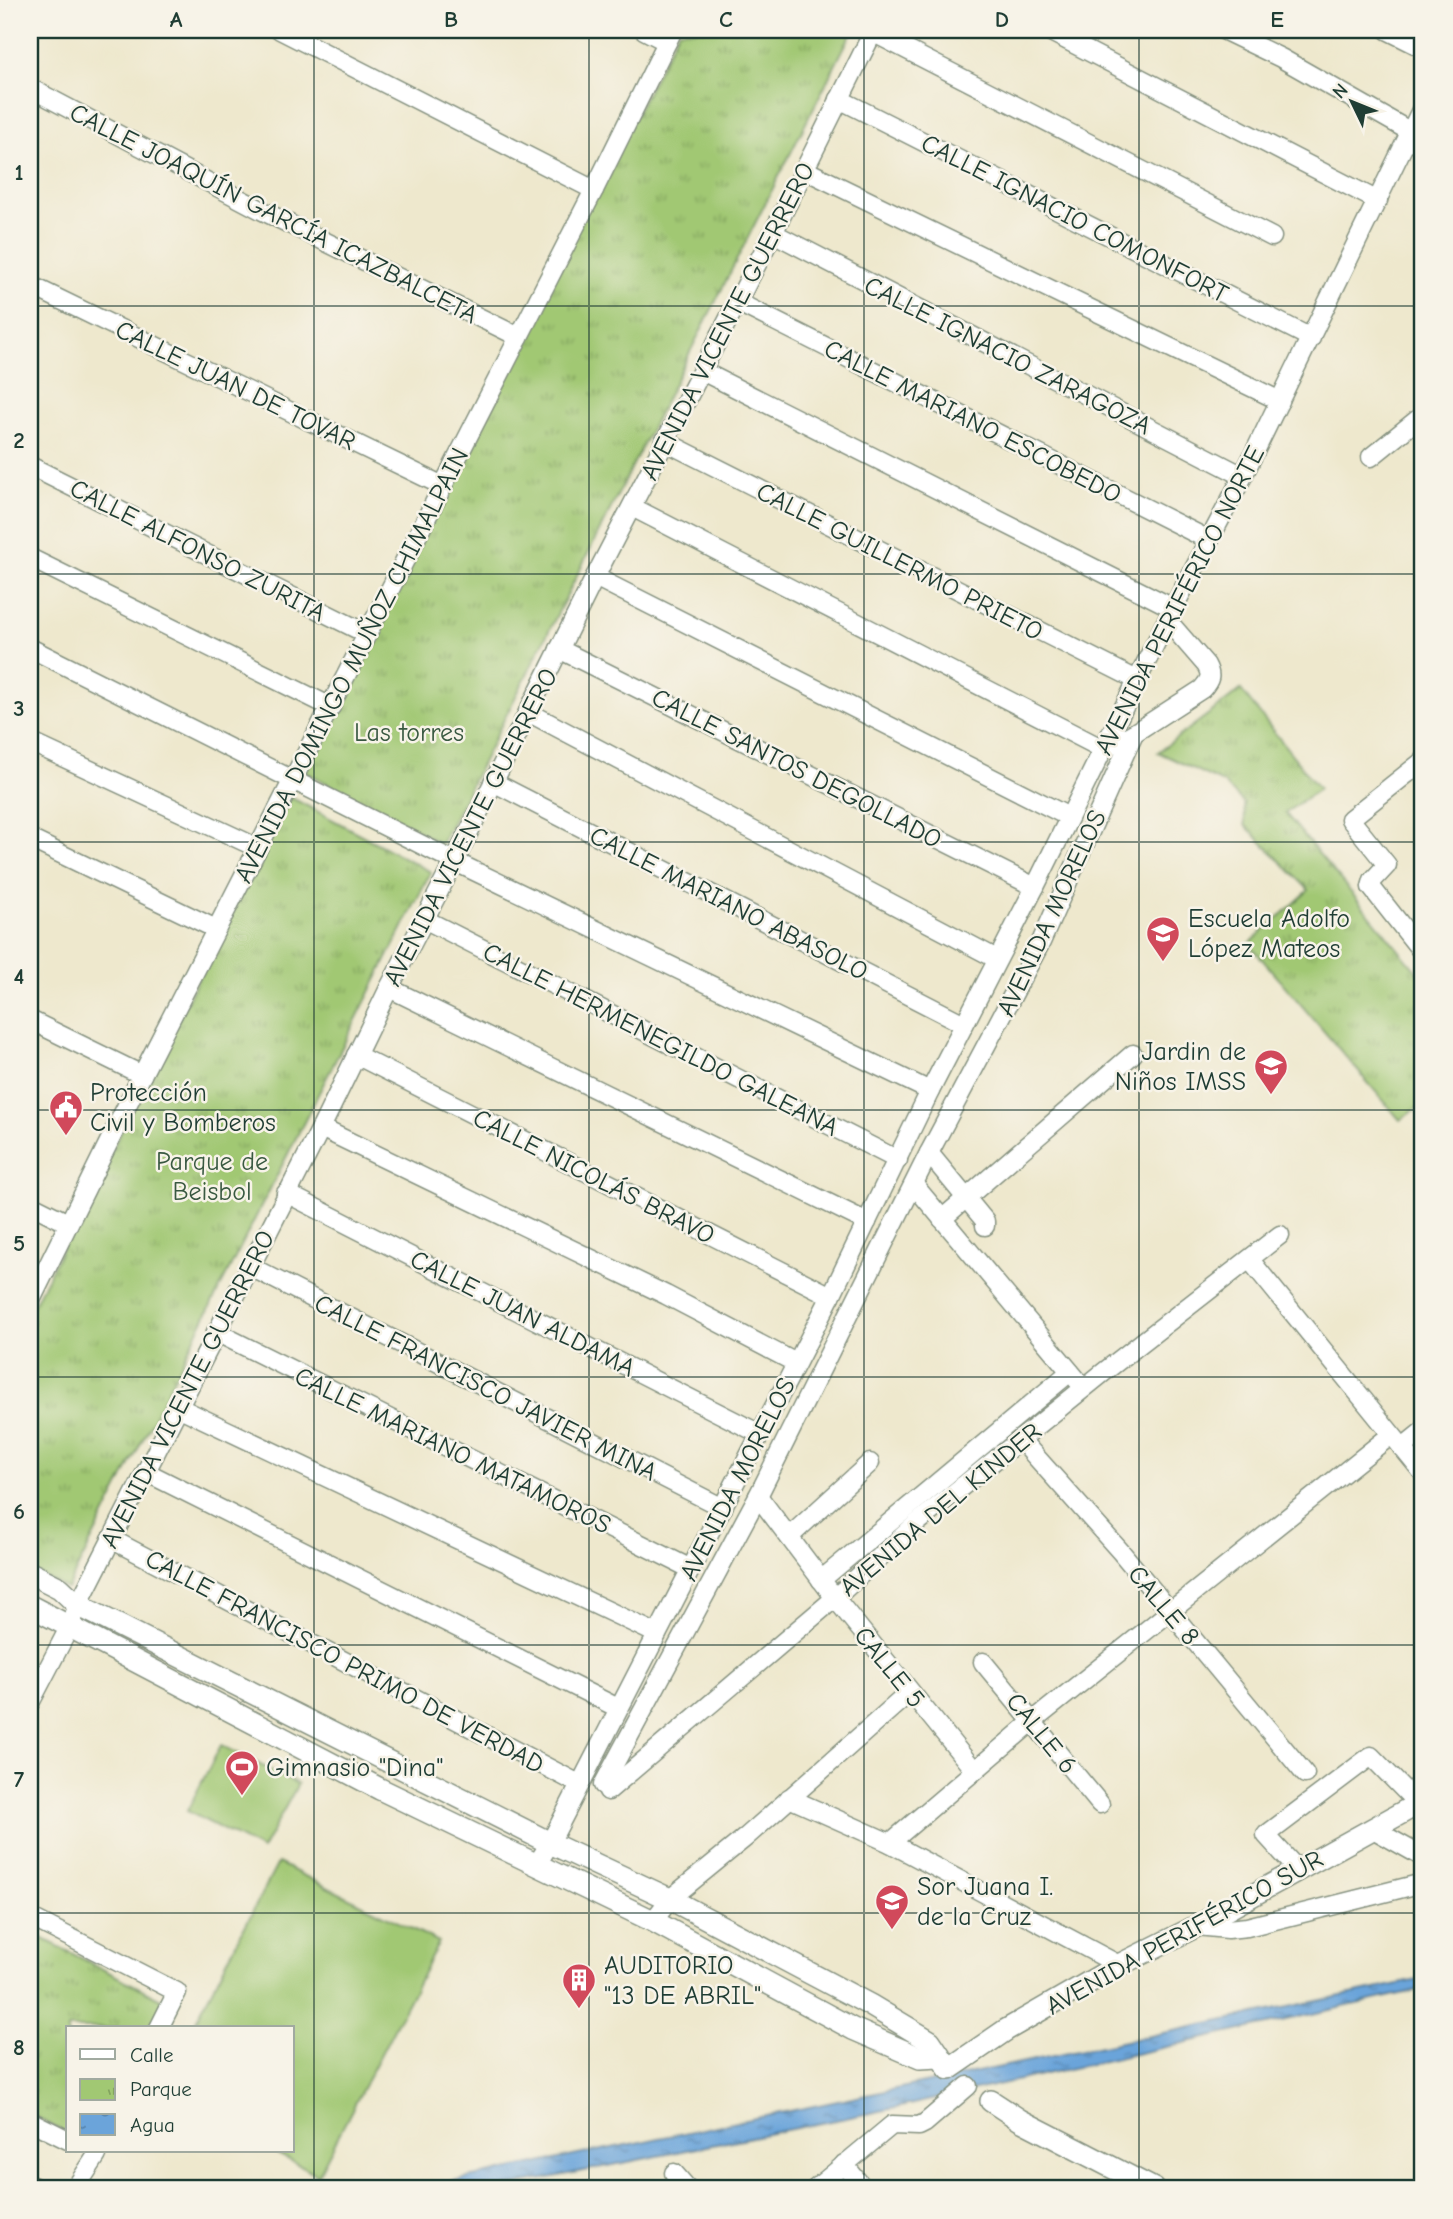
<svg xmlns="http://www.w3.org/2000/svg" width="1453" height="2219" font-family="'Comic Neue',sans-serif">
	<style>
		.park { fill: url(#park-tufts); stroke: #608254; stroke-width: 2 }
		.garden { fill: #a1c873; stroke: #608254; stroke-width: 2 }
		.water { fill: url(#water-ripples); stroke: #457087; stroke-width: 2 }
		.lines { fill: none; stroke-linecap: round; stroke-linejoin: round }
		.minor-casing { stroke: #869280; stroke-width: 21 }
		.tertiary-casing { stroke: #869280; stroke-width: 24 }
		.minor { stroke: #fff; stroke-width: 18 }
		.tertiary { stroke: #fff; stroke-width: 21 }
		.grid { fill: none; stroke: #1f3d34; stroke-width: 2; stroke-opacity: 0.55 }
		.labels { text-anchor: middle; stroke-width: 5; stroke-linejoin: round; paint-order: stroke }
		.street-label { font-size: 26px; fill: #1f3d34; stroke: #f7f3e8 }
		.park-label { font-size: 26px; fill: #395941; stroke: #f7f3e8 }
		.poi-label { font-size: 26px; fill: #1f3d34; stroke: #f7f3e8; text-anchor: start }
		.neatline { fill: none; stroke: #1f3d34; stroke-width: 2.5 }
		.grid-label { font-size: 23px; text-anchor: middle; font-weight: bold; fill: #1f3d34 }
	</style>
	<defs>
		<pattern id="park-tufts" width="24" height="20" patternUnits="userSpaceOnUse" patternTransform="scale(1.75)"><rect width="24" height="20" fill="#a1c873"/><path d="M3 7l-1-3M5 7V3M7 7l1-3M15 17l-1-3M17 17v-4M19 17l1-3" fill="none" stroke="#83a45f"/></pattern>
		<pattern id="water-ripples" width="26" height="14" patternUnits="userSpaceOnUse" patternTransform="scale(1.75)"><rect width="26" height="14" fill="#6ba4da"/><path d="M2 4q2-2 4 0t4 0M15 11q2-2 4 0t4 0" fill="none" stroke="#5787b2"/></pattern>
	</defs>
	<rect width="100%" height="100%" fill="#f7f3e8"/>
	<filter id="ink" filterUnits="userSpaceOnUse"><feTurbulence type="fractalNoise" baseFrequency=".0143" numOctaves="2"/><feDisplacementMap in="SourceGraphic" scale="14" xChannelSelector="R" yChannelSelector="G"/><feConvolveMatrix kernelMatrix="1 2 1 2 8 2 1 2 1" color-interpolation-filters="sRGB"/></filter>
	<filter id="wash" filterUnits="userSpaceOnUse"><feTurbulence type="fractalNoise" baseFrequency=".00686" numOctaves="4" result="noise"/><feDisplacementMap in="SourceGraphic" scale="28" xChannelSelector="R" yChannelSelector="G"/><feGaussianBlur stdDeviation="1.57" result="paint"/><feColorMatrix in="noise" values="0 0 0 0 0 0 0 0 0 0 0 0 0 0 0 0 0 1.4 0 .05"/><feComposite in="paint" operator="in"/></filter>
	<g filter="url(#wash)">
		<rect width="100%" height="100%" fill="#eee8cd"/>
		<g class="park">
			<polygon points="679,30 853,30 441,844 300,769"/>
			<polygon points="1241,690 1319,789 1285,813 1423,979 1423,1104 1400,1120 1249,944 1309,890 1245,825 1244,803 1223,783 1158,752"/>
			<polygon points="290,797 431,872 67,1589 30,1570 30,1312"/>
			<polygon points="30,1932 165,2001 151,2028 68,2028 68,2134 30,2114"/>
		</g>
		<g class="garden">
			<polygon points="221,1745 298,1784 262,1850 187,1811"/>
			<polygon points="278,1863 439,1942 318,2175 272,2151 292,2151 292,2028 192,2028"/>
		</g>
		<polygon class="water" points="1423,1979 1423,1989 895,2108 494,2189 415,2189"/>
	</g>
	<g filter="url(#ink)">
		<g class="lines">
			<g class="minor-casing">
				<g id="minor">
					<polyline points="280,30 594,190"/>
					<polyline points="644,30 667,42"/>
					<polyline points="1047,30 1378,201"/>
					<polyline points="1223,30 1281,58 1411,132"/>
					<polyline points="1387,30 1423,48"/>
					<polyline points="872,32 1272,237"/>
					<polyline points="30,88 261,210 519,337"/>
					<polyline points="839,99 1311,338"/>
					<polyline points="805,170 1280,401"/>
					<polyline points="773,233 1243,476"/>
					<polyline points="30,285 443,486"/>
					<polyline points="737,302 1209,540"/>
					<polyline points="702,371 1173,608"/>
					<polyline points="664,441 1137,680"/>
					<polyline points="1371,457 1423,415"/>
					<polyline points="30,466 367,634"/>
					<path d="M632,507l471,242 31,-16 68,-44c8,-9 10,-13 4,-24l-39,-45"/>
					<polyline points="30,558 331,707"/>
					<polyline points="595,577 1069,817"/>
					<polyline points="30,648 466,867 930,1091"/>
					<polyline points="559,649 1035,887"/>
					<polyline points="528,712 997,959"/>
					<polyline points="30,742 258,848"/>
					<polyline points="1423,761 1350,819 1387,865 1373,880 1371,887 1423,953"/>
					<polyline points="493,782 964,1024"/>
					<polyline points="30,839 216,929"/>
					<polyline points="424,919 898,1160"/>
					<polyline points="389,988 867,1222"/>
					<polyline points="30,1020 142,1075"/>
					<polyline points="356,1055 831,1296"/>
					<polyline points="321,1128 666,1295 796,1363"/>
					<polyline points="929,1153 985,1221 985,1226"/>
					<polyline points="914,1185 1078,1381"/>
					<polyline points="286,1193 760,1434"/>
					<polyline points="30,1204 68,1223"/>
					<polyline points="942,1219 1133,1054"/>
					<polyline points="1250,1260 1423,1473"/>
					<polyline points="249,1266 723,1508"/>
					<polyline points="30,1302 142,1075 594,190 673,30"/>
					<polyline points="216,1332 691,1569"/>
					<polyline points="178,1407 657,1634"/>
					<polyline points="1020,1439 1121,1552 1305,1774"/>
					<polyline points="1402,1448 1423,1431"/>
					<polyline points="146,1472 618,1708"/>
					<polyline points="758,1496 835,1598 974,1770"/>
					<polyline points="789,1537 870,1463"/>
					<polyline points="111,1539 579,1784"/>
					<polyline points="821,1580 1070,1372"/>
					<polyline points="983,1662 1100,1804"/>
					<polyline points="30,1703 70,1626 78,1605 321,1128 389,988 454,862 595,577 773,233 874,30"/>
					<polyline points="603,1785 758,1496 929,1153 1041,942 1134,733"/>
					<polyline points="608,1791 835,1598 918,1522 1104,1372 1280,1235"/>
					<polyline points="789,1798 890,1843 1119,1965"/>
					<polyline points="1373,1829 1423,1857"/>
					<polyline points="890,1843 1033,1721 1391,1435"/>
					<polyline points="537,1864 550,1843 831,1296 930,1091 1035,887 1167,620 1243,476 1423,106"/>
					<polyline points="1298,1870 1266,1835 1371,1756 1418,1804"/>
					<polyline points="30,1917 177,1992 159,2028"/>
					<polyline points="653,1921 670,1899 746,1837 910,1692"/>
					<polyline points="1197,1926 1228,1929 1247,1927 1423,1883"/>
					<polyline points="30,2121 68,2140"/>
					<polyline points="844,2164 864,2189"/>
					<polyline points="674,2173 688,2189"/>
					<polyline points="30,2185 38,2189"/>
					<polyline points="75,2189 97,2155"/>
					<polyline points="815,2189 892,2125 919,2126 925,2123 968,2086"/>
				</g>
			</g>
			<g class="tertiary-casing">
				<g id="tertiary">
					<polyline points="30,1573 60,1588 78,1605 550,1843 670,1899 870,2005 930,2041 949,2069 1006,2030 1119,1965 1197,1926 1423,1801"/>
					<polyline points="30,1606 380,1789 653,1921 853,2029 920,2058 939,2057"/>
					<polyline points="991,2101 1020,2120 1154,2189"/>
				</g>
			</g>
			<use href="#minor" class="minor"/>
			<use href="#tertiary" class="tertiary"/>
		</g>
	</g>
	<path class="grid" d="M314,30v2159M589,30v2159M864,30v2159M1139,30v2159M30,306h1393M30,574h1393M30,842h1393M30,1110h1393M30,1377h1393M30,1645h1393M30,1913h1393"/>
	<defs>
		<g id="school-pin" transform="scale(1.75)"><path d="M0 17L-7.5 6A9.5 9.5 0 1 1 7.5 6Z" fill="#d1495b" stroke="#f7f3e8"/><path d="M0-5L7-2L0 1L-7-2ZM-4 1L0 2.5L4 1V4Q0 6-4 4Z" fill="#fff"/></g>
		<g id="civic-pin" transform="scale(1.75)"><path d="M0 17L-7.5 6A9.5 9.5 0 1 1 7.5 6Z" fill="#d1495b" stroke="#f7f3e8"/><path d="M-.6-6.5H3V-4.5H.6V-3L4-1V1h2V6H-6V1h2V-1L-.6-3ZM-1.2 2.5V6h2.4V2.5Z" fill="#fff"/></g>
		<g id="stadium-pin" transform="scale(1.75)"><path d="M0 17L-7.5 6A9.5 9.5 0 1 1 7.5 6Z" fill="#d1495b" stroke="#f7f3e8"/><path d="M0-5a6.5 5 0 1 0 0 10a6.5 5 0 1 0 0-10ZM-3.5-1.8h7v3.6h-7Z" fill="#fff"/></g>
		<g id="building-pin" transform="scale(1.75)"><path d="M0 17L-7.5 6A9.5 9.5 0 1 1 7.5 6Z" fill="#d1495b" stroke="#f7f3e8"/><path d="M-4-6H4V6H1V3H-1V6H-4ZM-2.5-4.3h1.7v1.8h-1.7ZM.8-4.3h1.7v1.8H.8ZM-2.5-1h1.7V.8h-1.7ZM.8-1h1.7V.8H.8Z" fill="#fff"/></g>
	</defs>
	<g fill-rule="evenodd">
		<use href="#school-pin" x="1163" y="933"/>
		<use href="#school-pin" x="1271" y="1066"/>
		<use href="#civic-pin" x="66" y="1107"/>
		<use href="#stadium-pin" x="242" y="1767"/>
		<use href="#school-pin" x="892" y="1901"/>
		<use href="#building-pin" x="579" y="1980"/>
	</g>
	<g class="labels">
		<g class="street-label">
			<text transform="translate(274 213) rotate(27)" y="9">CALLE JOAQUÍN GARCÍA ICAZBALCETA</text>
			<text transform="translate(1075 218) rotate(27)" y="9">CALLE IGNACIO COMONFORT</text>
			<text transform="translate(727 321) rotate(-63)" y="9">AVENIDA VICENTE GUERRERO</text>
			<text transform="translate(1008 355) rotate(27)" y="9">CALLE IGNACIO ZARAGOZA</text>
			<text transform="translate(236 385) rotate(26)" y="9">CALLE JUAN DE TOVAR</text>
			<text transform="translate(973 421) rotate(27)" y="9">CALLE MARIANO ESCOBEDO</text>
			<text transform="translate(198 550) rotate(27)" y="9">CALLE ALFONSO ZURITA</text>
			<text transform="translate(900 561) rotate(27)" y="9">CALLE GUILLERMO PRIETO</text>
			<text transform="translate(1179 600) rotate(-63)" y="9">AVENIDA PERIFÉRICO NORTE</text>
			<text transform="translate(351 665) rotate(-63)" y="9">AVENIDA DOMINGO MUÑOZ CHIMALPAIN</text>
			<text transform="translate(797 768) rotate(27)" y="9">CALLE SANTOS DEGOLLADO</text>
			<text transform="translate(470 827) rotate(-63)" y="9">AVENIDA VICENTE GUERRERO</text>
			<text transform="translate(729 903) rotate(27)" y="9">CALLE MARIANO ABASOLO</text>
			<text transform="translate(1051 913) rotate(-65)" y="9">AVENIDA MORELOS</text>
			<text transform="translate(661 1039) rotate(27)" y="9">CALLE HERMENEGILDO GALEANA</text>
			<text transform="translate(594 1176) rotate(27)" y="9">CALLE NICOLÁS BRAVO</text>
			<text transform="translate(523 1313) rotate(27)" y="9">CALLE JUAN ALDAMA</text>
			<text transform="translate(486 1387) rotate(27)" y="9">CALLE FRANCISCO JAVIER MINA</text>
			<text transform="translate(187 1389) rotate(-63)" y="9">AVENIDA VICENTE GUERRERO</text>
			<text transform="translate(453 1450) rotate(26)" y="9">CALLE MARIANO MATAMOROS</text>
			<text transform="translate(737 1479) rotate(-63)" y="9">AVENIDA MORELOS</text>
			<text transform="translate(940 1509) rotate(-40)" y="9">AVENIDA DEL KINDER</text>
			<text transform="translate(1164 1605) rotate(50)" y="9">CALLE 8</text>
			<text transform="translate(345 1661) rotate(28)" y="9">CALLE FRANCISCO PRIMO DE VERDAD</text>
			<text transform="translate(890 1667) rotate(51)" y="9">CALLE 5</text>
			<text transform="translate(1042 1733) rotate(51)" y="9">CALLE 6</text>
			<text transform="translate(1184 1932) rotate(-29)" y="9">AVENIDA PERIFÉRICO SUR</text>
		</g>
		<g class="park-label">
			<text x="409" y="741">Las torres</text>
			<text x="212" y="1170">Parque de<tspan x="212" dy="30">Beisbol</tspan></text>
		</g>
		<g class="poi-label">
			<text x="1188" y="927">Escuela Adolfo<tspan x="1188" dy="30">López Mateos</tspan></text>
			<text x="1246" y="1060" text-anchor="end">Jardin de<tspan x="1246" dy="30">Niños IMSS</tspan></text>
			<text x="90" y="1101">Protección<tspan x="90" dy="30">Civil y Bomberos</tspan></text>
			<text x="266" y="1776">Gimnasio "Dina"</text>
			<text x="917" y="1895">Sor Juana I.<tspan x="917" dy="30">de la Cruz</tspan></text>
			<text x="604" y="1974">AUDITORIO<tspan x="604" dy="30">"13 DE ABRIL"</tspan></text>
		</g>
	</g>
	<rect width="1453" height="2219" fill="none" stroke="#f7f3e8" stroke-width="77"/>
	<rect x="66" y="2026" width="228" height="126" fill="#f7f3e8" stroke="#a1aaa0" stroke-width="2"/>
	<rect x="80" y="2049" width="35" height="10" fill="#ffffff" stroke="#a1aaa0" stroke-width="2"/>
	<text x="130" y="2062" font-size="21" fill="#1f3d34">Calle</text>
	<rect x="80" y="2079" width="35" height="21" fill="url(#park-tufts)" stroke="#a1aaa0" stroke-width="2"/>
	<text x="130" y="2096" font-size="21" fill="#1f3d34">Parque</text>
	<rect x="80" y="2114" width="35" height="21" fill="url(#water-ripples)" stroke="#a1aaa0" stroke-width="2"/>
	<text x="130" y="2132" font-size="21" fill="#1f3d34">Agua</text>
	<g transform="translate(1352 102) rotate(313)" stroke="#f7f3e8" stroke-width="5" paint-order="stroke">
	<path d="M0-5L12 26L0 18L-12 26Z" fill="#1f3d34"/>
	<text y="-10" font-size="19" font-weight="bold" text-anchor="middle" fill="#1f3d34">N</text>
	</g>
	<rect x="38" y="38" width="1376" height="2142" class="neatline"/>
	<g class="grid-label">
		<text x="176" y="27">A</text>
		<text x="451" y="27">B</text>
		<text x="726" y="27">C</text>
		<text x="1002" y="27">D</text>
		<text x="1277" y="27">E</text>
		<text x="19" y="180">1</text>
		<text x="19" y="448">2</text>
		<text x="19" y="716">3</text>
		<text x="19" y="984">4</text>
		<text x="19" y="1251">5</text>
		<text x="19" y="1519">6</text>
		<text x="19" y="1787">7</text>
		<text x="19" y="2055">8</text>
	</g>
</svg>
